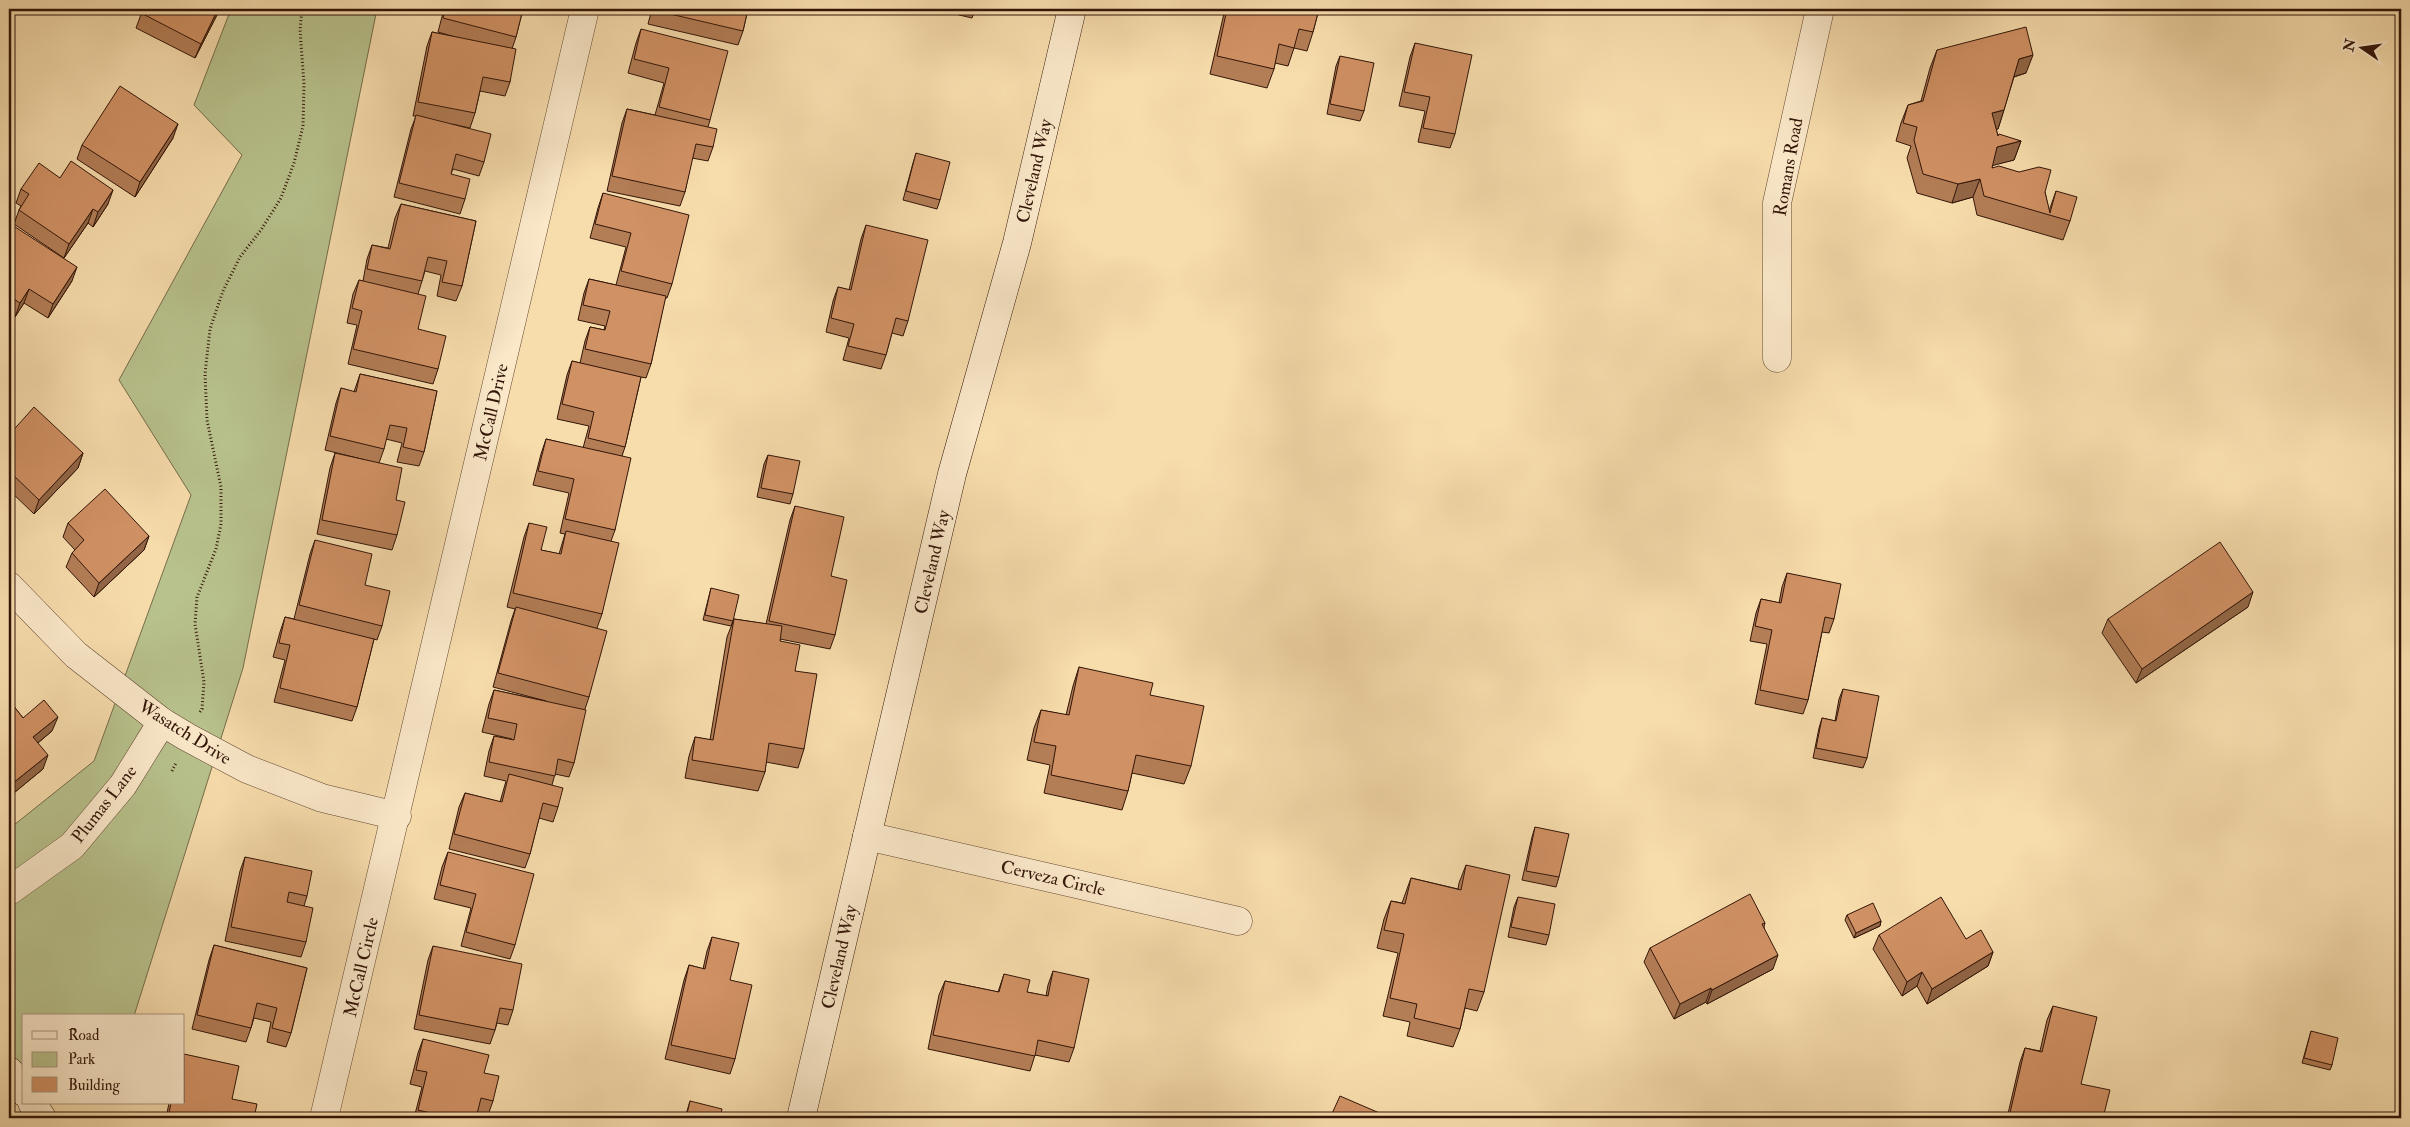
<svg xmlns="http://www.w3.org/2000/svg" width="2410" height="1127" font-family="'IM FELL Double Pica',serif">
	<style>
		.green { fill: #b8c28d; stroke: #756c4a }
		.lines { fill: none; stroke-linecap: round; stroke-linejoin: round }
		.street-casing { stroke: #634731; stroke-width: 29 }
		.secondary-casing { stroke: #321508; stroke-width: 29 }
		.path { stroke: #321508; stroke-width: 3; stroke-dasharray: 1 2.5; stroke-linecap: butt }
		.street { stroke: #fae8c9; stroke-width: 28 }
		.secondary { stroke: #fae8c9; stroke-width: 28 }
		.wall { fill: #b37d56; stroke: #321508 }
		.shaded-wall { fill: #926646; stroke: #321508 }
		.building { fill: #d09164; stroke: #321508 }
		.labels { text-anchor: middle; stroke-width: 4.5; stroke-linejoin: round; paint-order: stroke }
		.street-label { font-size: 18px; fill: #321508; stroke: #fae8c9 }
	</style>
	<rect width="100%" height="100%" fill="#f7dcac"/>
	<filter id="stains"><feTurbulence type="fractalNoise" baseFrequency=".004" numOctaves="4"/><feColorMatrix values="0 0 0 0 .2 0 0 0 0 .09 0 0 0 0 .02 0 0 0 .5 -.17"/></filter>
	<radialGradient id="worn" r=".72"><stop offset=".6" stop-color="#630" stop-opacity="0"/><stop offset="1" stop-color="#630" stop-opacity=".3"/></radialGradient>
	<polygon class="green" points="231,9 377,9 243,668 134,1016 24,1016 24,1087 9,1086 9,829 94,761 191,495 119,380 242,155 194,105"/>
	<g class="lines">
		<g class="street-casing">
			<g id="street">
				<polyline points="1777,358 1777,203 1820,9"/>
				<polyline points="9,586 76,655 162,722 187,737 247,769 322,798 397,816"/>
				<polyline points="867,836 1238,921"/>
				<polyline points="9,891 72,846 123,785 162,722"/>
				<polyline points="324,1118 585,9"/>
			</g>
		</g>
		<g class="secondary-casing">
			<g id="secondary">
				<polyline points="9,1071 24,1092"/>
				<polyline points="32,1103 42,1118"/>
				<polyline points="801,1118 952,474 1017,243 1072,9"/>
			</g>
		</g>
		<g class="path">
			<polyline points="200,712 202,709 204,682 195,624 197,597 216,549 221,524 221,487 207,420 205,374 210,329 223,291 240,257 261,230 281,198 294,163 303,126 304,84 300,30 302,9"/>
			<polyline points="172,771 176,763"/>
		</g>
		<use href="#street" class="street"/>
		<use href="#secondary" class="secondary"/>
	</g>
	<g class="wall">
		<polygon points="143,9 220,9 195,58 136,28"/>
		<polygon points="444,9 523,9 516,37 512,49 510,82 505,96 480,91 475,113 470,128 452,124 484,162 479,176 453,169 451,174 465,199 460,214 394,197 411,129 416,116 413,116 427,46 432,32 455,37 438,32"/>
		<polygon points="652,9 748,9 743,31 738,45 648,24"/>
		<polygon points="934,9 975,9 972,18"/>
		<polygon points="1225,9 1319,9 1313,32 1307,51 1294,48 1288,66 1275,63 1274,69 1267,88 1210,74"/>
		<polygon points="641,29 710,120 708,127 713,147 708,161 692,158 685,192 680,206 607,191 622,123 627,109 655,115 664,83 628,73 636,43"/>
		<polygon points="1415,43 1455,134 1450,148 1418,142 1425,111 1399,106 1410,57"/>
		<polygon points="1937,50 2026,73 2014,77 1998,129 1996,129 1998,136 2021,141 2014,160 1992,165 1992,168 2045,192 2049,211 2056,191 2070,221 2063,240 1977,215 1973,197 1952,203 1917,193 1907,158 1911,146 1896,141 1901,123 1908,105 1921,101 1930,68"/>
		<polygon points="1340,56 1364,111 1360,121 1327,114 1336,66"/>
		<polygon points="173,138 135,197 77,159 82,145"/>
		<polygon points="916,153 940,200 937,209 903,200 913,163"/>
		<polygon points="60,178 108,204 93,227 88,223 64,258 14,224 19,210 21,206 16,203 21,189"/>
		<polygon points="603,193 672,284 667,298 665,298 651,364 646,378 641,377 625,447 622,456 615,530 611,541 602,614 597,628 589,697 585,709 574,763 569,777 555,774 552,785 558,807 553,822 539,818 530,854 525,868 449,849 459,807 465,793 500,802 506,781 484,776 489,751 494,736 512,740 512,739 482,732 489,704 494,690 546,701 493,687 511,621 515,609 507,607 524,537 529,523 541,550 559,554 565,534 560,533 569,493 533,485 541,454 546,439 583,448 589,426 557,419 567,375 572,361 580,363 585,341 590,327 604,330 605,326 578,320 584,293 589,279 616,285 626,247 590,238 598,208"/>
		<polygon points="401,204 476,221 462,286 456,301 437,296 441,275 425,271 422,281 418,294 418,329 438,369 433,384 348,364 357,325 347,323 353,294 359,280 363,281 367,259 372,245 388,248 395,218"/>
		<polygon points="9,223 72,281 48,318 24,303 15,317 9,314"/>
		<polygon points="866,225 908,321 903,336 892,333 886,355 881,369 843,360 849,338 826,332 833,301 838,287 849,290 861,239"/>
		<polygon points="360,374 437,391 424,452 419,466 397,462 402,443 386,439 384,449 379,463 396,500 397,535 392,550 317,534 330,468 335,453 365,460 325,450 336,403 341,388 354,392"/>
		<polygon points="9,435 83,453 78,468 34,514 9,490"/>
		<polygon points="768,455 793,494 790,504 757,497 764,464"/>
		<polygon points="795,506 831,576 835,635 830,649 780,639 780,641 795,671 804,749 798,768 766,762 765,772 758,791 685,778 689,756 695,737 710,740 727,637 734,619 766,624 790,520"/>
		<polygon points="68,523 149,536 144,550 94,597 66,567 72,553 75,550 63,537"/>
		<polygon points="315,540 365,585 382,626 377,640 374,639 357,707 352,721 274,702 285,660 273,657 280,632 285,617 294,619 310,554"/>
		<polygon points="1787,573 1834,619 1829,633 1822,632 1808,700 1803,714 1755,704 1767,644 1750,641 1756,613 1761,599 1779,603 1782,587"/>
		<polygon points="711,588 733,621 731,626 703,620"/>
		<polygon points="2248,607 2136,683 2102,633 2108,619"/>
		<polygon points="1079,667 1150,695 1191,766 1184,784 1132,773 1128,791 1122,810 1044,793 1050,765 1027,760 1034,728 1041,710 1066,715 1073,686"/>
		<polygon points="1843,689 1867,758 1863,768 1813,758 1819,728 1822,718 1835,721 1839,699"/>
		<polygon points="9,700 23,718 52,731 38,743 43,769 9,797"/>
		<polygon points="1535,827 1559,877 1556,887 1522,880 1532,837"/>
		<polygon points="448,852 515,945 510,959 461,946 471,908 434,899 442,867"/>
		<polygon points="245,857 307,896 304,906 306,942 301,957 225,941 240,871"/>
		<polygon points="1466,865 1484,992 1477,1011 1465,1008 1460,1029 1453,1047 1407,1036 1410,1022 1383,1016 1398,953 1377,948 1384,919 1391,901 1402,903 1411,878 1458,889 1459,883"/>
		<polygon points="1518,897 1549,935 1546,945 1508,937 1514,907"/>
		<polygon points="1847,915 1881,921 1880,926 1854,938 1845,920"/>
		<polygon points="1765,923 1764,927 1773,969 1707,1004 1706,1002 1674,1019 1644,962 1650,948"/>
		<polygon points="1879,935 1966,939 1993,952 1988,966 1927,1004 1917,986 1902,996 1873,949"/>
		<polygon points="712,937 735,1059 730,1074 665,1059 684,980 689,965 703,969 707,951"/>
		<polygon points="214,945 307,968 291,1033 286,1047 267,1042 271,1022 254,1018 251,1028 246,1042 192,1029 209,960"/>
		<polygon points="433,946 513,1010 508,1025 497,1023 495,1030 490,1044 414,1029 428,960"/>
		<polygon points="1053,971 1074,1048 1069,1062 1035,1055 1030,1071 928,1049 939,995 945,981 998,992 1004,974 1027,992 1046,996 1048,985"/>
		<polygon points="2053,1006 2081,1084 2103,1118 2007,1118 2020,1062 2025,1048 2040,1051 2047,1020"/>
		<polygon points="2311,1031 2332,1065 2330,1070 2302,1063"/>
		<polygon points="423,1039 484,1073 493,1101 488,1115 478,1112 476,1118 414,1118 422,1087 410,1084 418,1053"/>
		<polygon points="232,1099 254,1118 166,1118 169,1103 184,1103"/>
		<polygon points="690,1101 720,1118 685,1118"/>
	</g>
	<g class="shaded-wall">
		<polygon points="218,9 220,9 195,58 201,44"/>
		<polygon points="2033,55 2026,73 2013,77 2019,59"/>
		<polygon points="2004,110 1998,129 1986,132 1992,113"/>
		<polygon points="178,124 173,138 135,197 140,182"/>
		<polygon points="2021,141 2014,160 1991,166 1997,147"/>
		<polygon points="1980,179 1973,197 1952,203 1958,184"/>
		<polygon points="113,190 108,204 93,227 98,212"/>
		<polygon points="93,209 88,223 64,258 69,244"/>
		<polygon points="77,267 72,281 48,318 53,304"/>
		<polygon points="29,289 24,303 15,317 20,303"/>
		<polygon points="83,453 78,468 34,514 39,500"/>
		<polygon points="149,536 144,550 94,597 99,583"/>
		<polygon points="2253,592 2248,607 2136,683 2142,669"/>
		<polygon points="58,717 52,731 28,751 33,737"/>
		<polygon points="48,755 43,769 9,797 13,783"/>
		<polygon points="1881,921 1880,926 1854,938 1856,933"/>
		<polygon points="1993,952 1988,966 1927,1004 1932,989"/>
		<polygon points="1778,955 1773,969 1707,1004 1712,990"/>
		<polygon points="1922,972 1917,986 1902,996 1907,982"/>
		<polygon points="1711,988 1706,1002 1674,1019 1680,1004"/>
	</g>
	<g class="building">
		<polygon points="143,9 218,9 201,44 141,13"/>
		<polygon points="445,9 523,9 516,37 443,18"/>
		<polygon points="654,9 748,9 743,31 653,10"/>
		<polygon points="1227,9 1319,9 1313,32 1299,29 1294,48 1279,44 1274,69 1217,56"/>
		<polygon points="2026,27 2033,55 2019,59 2004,110 1992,113 1998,136 1999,134 2021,141 1997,147 1992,168 1999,166 2019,172 2039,167 2051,170 2045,192 2050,213 2056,191 2077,197 2070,221 1984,196 1980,179 1958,184 1923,174 1914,140 1917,127 1903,123 1908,105 1923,101 1937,50"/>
		<polygon points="641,29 728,51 710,120 659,107 669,68 634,59"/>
		<polygon points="432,32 516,49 510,82 483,77 475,113 418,102"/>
		<polygon points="1415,43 1472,55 1455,134 1423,128 1430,97 1404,92"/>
		<polygon points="1340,56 1374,63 1364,111 1330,104"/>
		<polygon points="120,86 178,124 140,182 82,145"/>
		<polygon points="627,109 717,129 713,147 696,144 685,192 612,176"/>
		<polygon points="416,115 491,134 484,162 456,154 451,174 470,179 465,199 399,183"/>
		<polygon points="916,153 950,162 940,200 906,191"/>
		<polygon points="71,161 113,190 98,212 93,209 69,244 19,210 29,194 21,189 39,163 60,178"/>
		<polygon points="603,193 689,215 672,284 621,271 631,233 595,224"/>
		<polygon points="401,204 476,221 462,286 442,282 447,261 428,257 422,281 367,269 372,245 390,249"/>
		<polygon points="9,223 77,267 53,304 29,289 20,303 9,296"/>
		<polygon points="866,225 928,240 908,321 896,318 886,355 848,346 854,324 831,318 838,287 851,290"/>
		<polygon points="589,279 666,296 651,364 585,349 590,327 605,330 610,311 583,305"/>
		<polygon points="359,280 426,296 418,329 446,336 438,369 353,349 362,311 352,308"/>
		<polygon points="572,361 641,377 625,447 588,438 594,412 562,404"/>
		<polygon points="360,374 437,391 424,452 403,447 407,428 390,425 384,449 330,436 341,388 356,392"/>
		<polygon points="34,407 83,453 39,500 9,471 9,435"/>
		<polygon points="546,439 631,458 615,530 565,519 574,479 538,471"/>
		<polygon points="335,453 402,468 396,500 405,502 397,535 322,520"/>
		<polygon points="768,455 800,461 793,494 761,488"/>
		<polygon points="105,489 149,536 99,583 72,553 84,540 68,523"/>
		<polygon points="795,506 844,517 831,576 847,580 835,635 769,621"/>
		<polygon points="529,523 547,527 541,550 561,554 566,531 619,543 602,614 513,593"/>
		<polygon points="315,540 372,554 365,585 390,591 382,626 299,605"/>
		<polygon points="2220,542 2253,592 2142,669 2108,619"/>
		<polygon points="1787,573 1841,584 1834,619 1825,617 1808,700 1760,690 1772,630 1755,626 1761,599 1781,603"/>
		<polygon points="711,588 739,595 733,621 705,615"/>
		<polygon points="516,607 607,631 589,697 498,673"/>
		<polygon points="285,617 374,639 357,707 280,688 290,645 279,643"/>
		<polygon points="734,619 782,626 780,641 800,645 795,671 817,674 804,749 769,743 765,772 692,760 695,737 713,740"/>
		<polygon points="1079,667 1153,683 1150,695 1204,706 1191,766 1136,755 1128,791 1051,775 1056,746 1034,742 1041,710 1069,715"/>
		<polygon points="1843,689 1879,696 1867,758 1816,748 1822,718 1836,721"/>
		<polygon points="494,690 586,710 574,763 558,759 555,776 489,762 494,736 514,740 517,724 488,718"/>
		<polygon points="9,700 23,718 44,700 58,717 33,737 48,755 13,783 9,778"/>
		<polygon points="509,774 563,788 558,807 543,803 530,854 454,834 465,793 502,802"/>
		<polygon points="1535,827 1569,834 1559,877 1526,871"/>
		<polygon points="448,852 534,874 515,945 466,932 476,894 440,885"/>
		<polygon points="245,857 312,871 307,896 289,892 287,902 313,908 306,942 231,927"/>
		<polygon points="1466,865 1510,875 1484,992 1469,989 1460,1029 1414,1018 1417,1004 1390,998 1404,934 1384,930 1391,901 1405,904 1411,878 1461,890"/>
		<polygon points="1750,894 1765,923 1762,924 1778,955 1712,990 1711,988 1680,1004 1650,948"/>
		<polygon points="1518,897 1555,904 1549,935 1511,927"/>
		<polygon points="1941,897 1966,939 1981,930 1993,952 1932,989 1922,972 1907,982 1879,935"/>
		<polygon points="1873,903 1881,921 1856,933 1847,915"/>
		<polygon points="712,937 739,943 730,980 752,985 735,1059 671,1045 689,965 705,969"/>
		<polygon points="214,945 307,968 291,1033 272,1028 277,1008 257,1003 251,1028 197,1015"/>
		<polygon points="433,946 522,964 513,1010 500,1008 495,1030 419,1015"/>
		<polygon points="1053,971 1089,979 1074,1048 1038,1040 1035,1056 933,1035 945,981 999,992 1004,974 1030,980 1027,992 1048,996"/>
		<polygon points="2053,1006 2097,1017 2081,1084 2110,1090 2103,1118 2026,1118 2026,1117 2010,1113 2025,1048 2042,1052"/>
		<polygon points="2311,1031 2338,1038 2332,1065 2304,1058"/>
		<polygon points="423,1039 489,1055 484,1073 499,1076 493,1101 481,1098 476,1118 452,1118 418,1110 427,1072 416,1070"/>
		<polygon points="184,1054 239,1066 232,1099 257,1104 254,1118 168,1118 171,1103 184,1103"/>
		<polygon points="1340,1096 1391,1118 1330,1118"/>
		<polygon points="690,1101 722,1109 720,1118 686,1118"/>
		<polygon points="1644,1116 1656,1118 1643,1118"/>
	</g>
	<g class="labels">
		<g class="street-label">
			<text transform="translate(1788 167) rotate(-80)" y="6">Romans Road</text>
			<text transform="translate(1034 171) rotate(-77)" y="6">Cleveland Way</text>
			<text transform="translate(491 412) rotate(-77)" y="6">McCall Drive</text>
			<text transform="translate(932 562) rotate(-77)" y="6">Cleveland Way</text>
			<text transform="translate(185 732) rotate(32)" y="6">Wasatch Drive</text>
			<text transform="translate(104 804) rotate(-52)" y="6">Plumas Lane</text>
			<text transform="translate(1053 878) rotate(13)" y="6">Cerveza Circle</text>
			<text transform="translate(839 957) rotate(-77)" y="6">Cleveland Way</text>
			<text transform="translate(361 967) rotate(-77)" y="6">McCall Circle</text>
		</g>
	</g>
	<rect width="2410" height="1127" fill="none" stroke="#f7dcac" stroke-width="30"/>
	<rect x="10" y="10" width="2390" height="1107" fill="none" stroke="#321508" stroke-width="2.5"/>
	<rect x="15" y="15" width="2380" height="1097" fill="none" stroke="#321508"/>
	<rect x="22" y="1014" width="162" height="90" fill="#fae8c9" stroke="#aa947c"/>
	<rect x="32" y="1031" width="25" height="8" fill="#fae8c9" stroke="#aa947c"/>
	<text x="68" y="1040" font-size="15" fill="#321508">Road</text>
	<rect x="32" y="1052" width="25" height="15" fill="#b8c28d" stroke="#aa947c"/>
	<text x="68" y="1064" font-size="15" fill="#321508">Park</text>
	<rect x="32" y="1077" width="25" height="15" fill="#d09164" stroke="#aa947c"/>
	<text x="68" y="1090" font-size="15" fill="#321508">Building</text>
	<g transform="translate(2362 48) rotate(283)" stroke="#fae8c9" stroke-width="4" paint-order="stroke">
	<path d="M0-4L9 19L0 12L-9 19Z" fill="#321508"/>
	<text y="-8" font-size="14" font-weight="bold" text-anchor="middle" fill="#321508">N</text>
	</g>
	<rect width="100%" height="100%" filter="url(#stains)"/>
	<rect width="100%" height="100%" fill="url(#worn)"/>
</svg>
